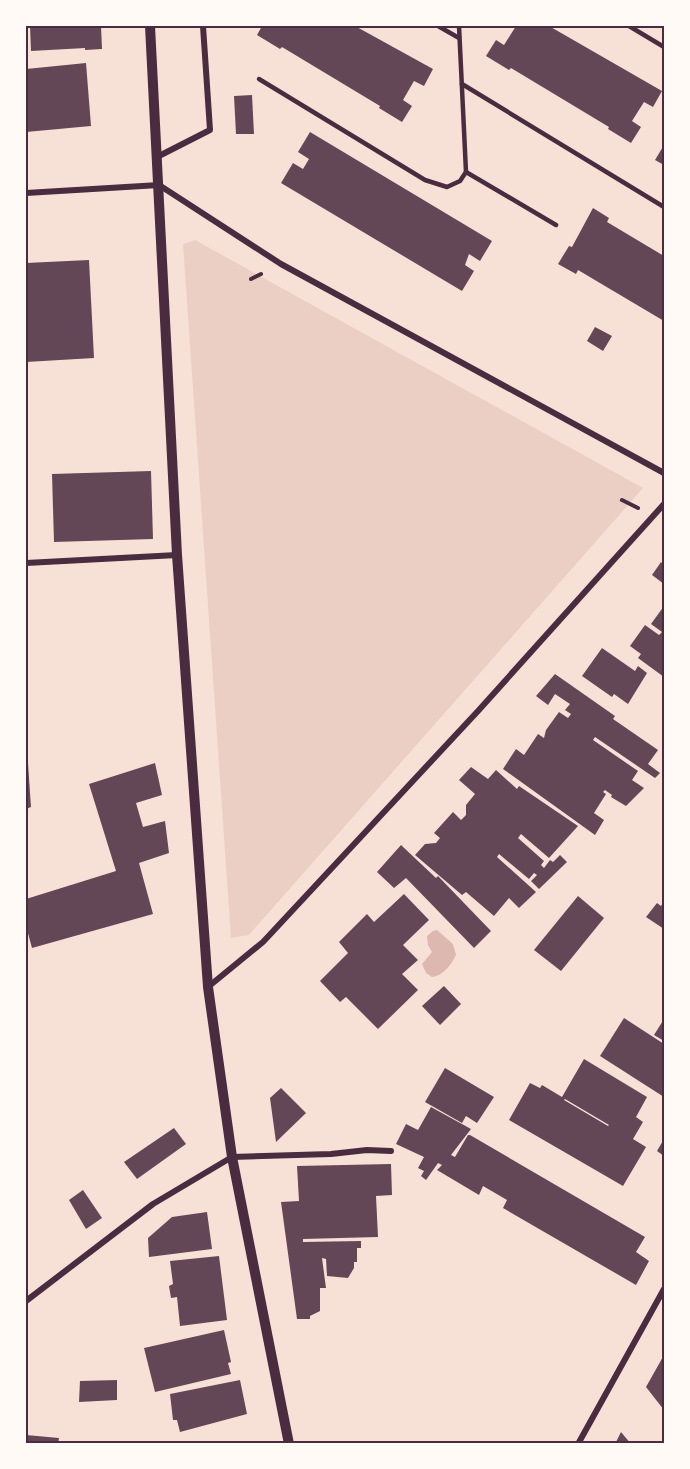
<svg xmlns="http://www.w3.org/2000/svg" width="690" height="1469" font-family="'IBM Plex Sans',sans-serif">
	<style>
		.green { fill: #ebcfc5 }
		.water { fill: #dcb8b0 }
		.building { fill: #644757; fill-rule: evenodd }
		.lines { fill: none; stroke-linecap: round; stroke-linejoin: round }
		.path { stroke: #4a2c40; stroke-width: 4 }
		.service { stroke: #4a2c40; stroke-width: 4.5 }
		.minor { stroke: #4a2c40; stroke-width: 6 }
		.tertiary { stroke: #4a2c40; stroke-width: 10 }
		.neatline { fill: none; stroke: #4a2c40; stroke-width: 2 }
	</style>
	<rect width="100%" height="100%" fill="#f7e1d7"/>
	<polygon class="green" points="195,240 643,488 249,935 231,938 183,244"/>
	<path class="water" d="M437,930l16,14 3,11c-5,10 -12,20 -24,22l-6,-4 -4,-9 10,-12 -4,-7 -1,-9 6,-5z"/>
	<g class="building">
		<polygon points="30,26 101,26 102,49 85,50 85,48 31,51"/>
		<polygon points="262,26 355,26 433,69 424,86 414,81 403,100 412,106 402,122 379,108 380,106 282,47 280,49 257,35"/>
		<polygon points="516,26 549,26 662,91 653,107 644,102 632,121 641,127 631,143 608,129 609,127 511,68 509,70 486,56 496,40 504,45"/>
		<polygon points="86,63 91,126 26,132 26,69"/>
		<polygon points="252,95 254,134 236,134 234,96"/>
		<polygon points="310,132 492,241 480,261 469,254 465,265 474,271 462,291 281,183 293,163 303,169 309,159 298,152"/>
		<polygon points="664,145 664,165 655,160"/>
		<polygon points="593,208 609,218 607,222 664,256 664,321 578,270 576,274 558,264 569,246 572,247"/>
		<polygon points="89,260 94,358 26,362 26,263"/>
		<polygon points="595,327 612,336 603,351 587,341"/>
		<polygon points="151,471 153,539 54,542 52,474"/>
		<polygon points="661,562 664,565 664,584 652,575"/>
		<polygon points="664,606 664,677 638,658 641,654 630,646 645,625 659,635 662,632 651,624"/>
		<polygon points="602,648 635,671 638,666 647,673 628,704 614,694 612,697 582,676"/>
		<polygon points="555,674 615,716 613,719 658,750 648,764 660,773 655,778 595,737 593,740 638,771 632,780 644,788 626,806 611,797 612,795 605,790 603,792 606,794 594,813 604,820 595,835 503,769 516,749 524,755 538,734 544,738 546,730 559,712 568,718 571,714 565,710 570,704 555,694 548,705 536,696"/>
		<polygon points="26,749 27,749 31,807 26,809"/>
		<polygon points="155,763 162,795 136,803 143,827 165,821 169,853 139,863 153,914 32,948 26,926 26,899 116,871 89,784"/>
		<polygon points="471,767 488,779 496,770 517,789 519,786 578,826 549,858 521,834 518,838 544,861 541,865 544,868 550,860 553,862 560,855 567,862 539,889 531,881 537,875 534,873 529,879 499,854 497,857 536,892 519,908 509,898 494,916 466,892 462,895 415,855 425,844 436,843 440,838 434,833 453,812 461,820 466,815 466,805 475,794 459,780"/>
		<polygon points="401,845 436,878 438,876 491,931 474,948 406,878 394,888 377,872"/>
		<polygon points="404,894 429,920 403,945 418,960 402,974 418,990 378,1029 346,997 340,1002 320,981 348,953 339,942 367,914 374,922"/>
		<polygon points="578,896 604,918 561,971 534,950"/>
		<polygon points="664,901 664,929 646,917 657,903 661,906"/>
		<polygon points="444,986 461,1004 440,1025 422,1006"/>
		<polygon points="624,1018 664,1044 664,1097 600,1056"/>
		<polygon points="664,1019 664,1041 654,1035"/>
		<path d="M584,1059l63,38 -11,20 7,5 -10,17 13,8 -23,39 -114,-66 21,-37 10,5 2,-3 20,12zM565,1099l44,26 -1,1 -44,-26z"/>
		<polygon points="445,1068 494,1097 477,1123 466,1116 462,1123 425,1102"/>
		<polygon points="281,1088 306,1113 276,1142 270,1098"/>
		<polygon points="431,1107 471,1129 451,1155 455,1157 468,1135 470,1135 645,1237 636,1252 649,1261 636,1285 503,1208 507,1200 483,1186 479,1195 437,1170 442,1165 438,1163 426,1180 421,1176 424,1171 418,1168 424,1157 396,1144 406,1124 418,1130"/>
		<polygon points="174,1128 186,1144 137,1179 124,1162"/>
		<polygon points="664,1139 664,1156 657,1151"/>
		<polygon points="391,1164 392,1195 376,1196 378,1237 303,1239 303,1242 361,1241 361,1248 357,1248 357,1262 354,1262 354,1268 348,1278 327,1276 326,1259 322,1258 326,1288 320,1288 320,1311 310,1316 310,1319 297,1319 281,1202 299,1201 297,1166"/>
		<polygon points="83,1190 102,1218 86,1229 69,1200"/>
		<polygon points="207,1212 212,1249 149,1257 148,1238 172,1217"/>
		<polygon points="219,1256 227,1320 180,1326 177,1297 171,1298 169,1286 173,1284 170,1261"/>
		<polygon points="224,1330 231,1362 228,1363 231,1374 155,1392 144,1348"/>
		<polygon points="664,1355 664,1410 646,1387"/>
		<polygon points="117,1380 117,1400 79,1402 80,1381"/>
		<polygon points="240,1380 247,1414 180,1432 177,1420 173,1420 170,1394"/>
		<polygon points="621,1432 631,1444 615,1444"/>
		<polygon points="26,1435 59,1438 58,1444 26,1444"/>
	</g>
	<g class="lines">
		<g class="path">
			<polyline points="251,279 261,274"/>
			<polyline points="622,500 638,508"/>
		</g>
		<g class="service">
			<polyline points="438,26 459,38"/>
			<polyline points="629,26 664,47"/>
			<polyline points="259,79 425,180 447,187 460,181 466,172 459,26"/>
			<polyline points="462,84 664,207"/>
			<polyline points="466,172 556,225"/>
		</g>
		<g class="minor">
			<polyline points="157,157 210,130 203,26"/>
			<polyline points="26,193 159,185 281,264 664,473"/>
			<polyline points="26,563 177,555"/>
			<polyline points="208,987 263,942 478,711 664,504"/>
			<polyline points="26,1301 153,1204 232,1157 331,1154 367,1150 391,1151"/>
			<polyline points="578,1444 664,1289"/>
		</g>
		<polyline class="tertiary" points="150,26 177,555 208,987 232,1157 289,1444"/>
	</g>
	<rect width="690" height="1469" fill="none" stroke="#fffaf5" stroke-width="54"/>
	<rect x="27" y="27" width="636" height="1415" class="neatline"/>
</svg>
